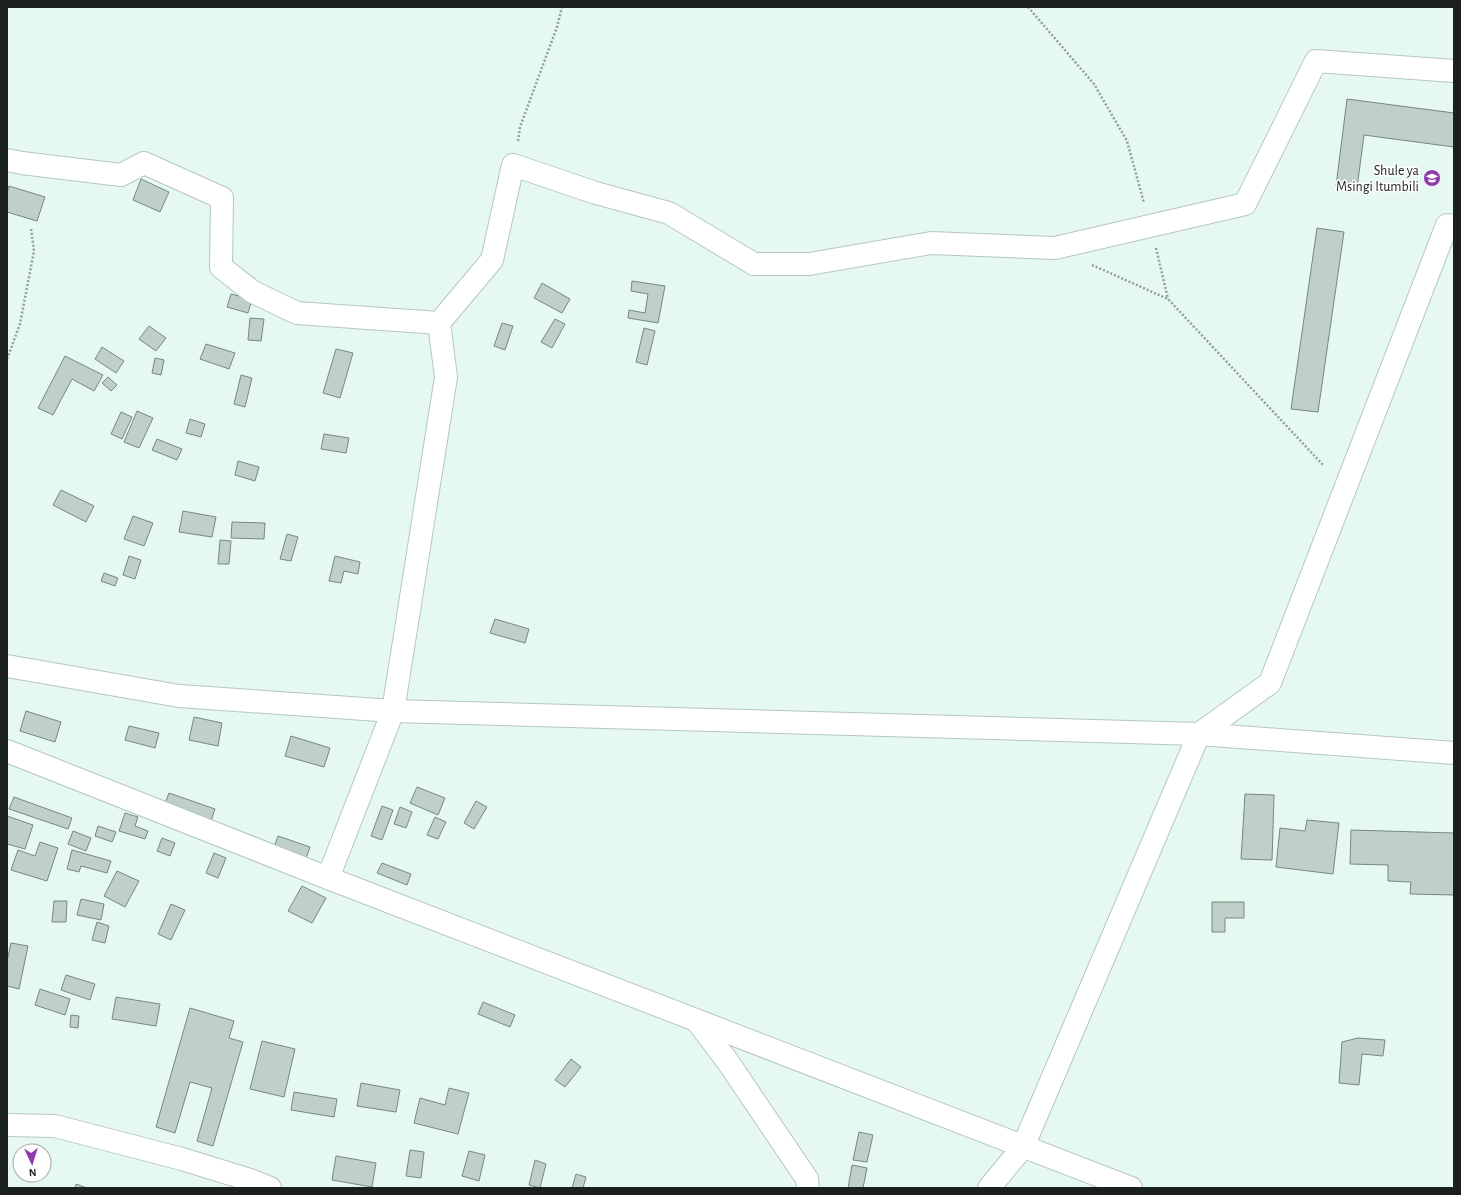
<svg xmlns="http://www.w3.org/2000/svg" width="1461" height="1195" font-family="'Alegreya Sans',sans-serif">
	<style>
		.building { fill: #bed0c7; stroke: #76887f }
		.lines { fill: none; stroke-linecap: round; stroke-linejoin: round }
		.street-casing { stroke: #b5c7be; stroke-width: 24 }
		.secondary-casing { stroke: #b5c7be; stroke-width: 24 }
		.path { stroke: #92a099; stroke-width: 2.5; stroke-dasharray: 2 2; stroke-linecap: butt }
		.street { stroke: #fff; stroke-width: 22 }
		.secondary { stroke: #fff; stroke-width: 22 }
		.labels { text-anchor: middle; stroke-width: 3; stroke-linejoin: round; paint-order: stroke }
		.poi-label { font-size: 14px; fill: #1a211d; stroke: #fff; text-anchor: end }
	</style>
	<rect width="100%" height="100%" fill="#e6f9f0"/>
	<g class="building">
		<polygon points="1347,99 1454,113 1454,147 1364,135 1357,188 1336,186"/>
		<polygon points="141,179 169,192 160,212 133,200"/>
		<polygon points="9,186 45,197 37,221 7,212 7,193"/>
		<polygon points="1317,228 1344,232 1318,412 1291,409"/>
		<polygon points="632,281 665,286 658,323 628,318 629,310 645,313 648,294 631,291"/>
		<polygon points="542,283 570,299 562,313 534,298"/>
		<polygon points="231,294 252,299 248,313 227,307"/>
		<polygon points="250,318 264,319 261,341 248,340"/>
		<polygon points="555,319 565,324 552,348 541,342"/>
		<polygon points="502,323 513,326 505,350 494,346"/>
		<polygon points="149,326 166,338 156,351 139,339"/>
		<polygon points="644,328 655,331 647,365 636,362"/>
		<polygon points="206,344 235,353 229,369 200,359"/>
		<polygon points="102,347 124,361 116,373 95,359"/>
		<polygon points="336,349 353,353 340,398 323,393"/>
		<polygon points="65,356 103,375 94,391 72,379 53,415 38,408"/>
		<polygon points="155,358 164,360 161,375 152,373"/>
		<polygon points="241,375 252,378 245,407 234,404"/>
		<polygon points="108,377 117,385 111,391 102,383"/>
		<polygon points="137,411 153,418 139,448 124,442"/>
		<polygon points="121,412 132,417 122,439 111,434"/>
		<polygon points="190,419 205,424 201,437 186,433"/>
		<polygon points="324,434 349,438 346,453 321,449"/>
		<polygon points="157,439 182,449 177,460 152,450"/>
		<polygon points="238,461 259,467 255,481 235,475"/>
		<polygon points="61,490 94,506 86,522 53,505"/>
		<polygon points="183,511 216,517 212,537 179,532"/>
		<polygon points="133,516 153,523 144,546 124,539"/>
		<polygon points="232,522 265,523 264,539 231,538"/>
		<polygon points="287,534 298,537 291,561 280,559"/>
		<polygon points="220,540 231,541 229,564 218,564"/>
		<polygon points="129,556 141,560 135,579 123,575"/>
		<polygon points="335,556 360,562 358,574 344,571 341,583 329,581"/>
		<polygon points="104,573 118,578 115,586 101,581"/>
		<polygon points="495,619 529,629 525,643 490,633"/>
		<polygon points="26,711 61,722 55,742 20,731"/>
		<polygon points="194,717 222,723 218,746 189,740"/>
		<polygon points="129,726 159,733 155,748 125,740"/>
		<polygon points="291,736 330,748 324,767 285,756"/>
		<polygon points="417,787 445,798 438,815 410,803"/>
		<polygon points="169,793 215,809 210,824 163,808"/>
		<polygon points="1245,794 1274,795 1272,860 1241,859"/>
		<polygon points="14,797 72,818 68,829 9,809"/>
		<polygon points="476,801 487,807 474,829 464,823"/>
		<polygon points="382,806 393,810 382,840 371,836"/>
		<polygon points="400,807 412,812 406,828 394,824"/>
		<polygon points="125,813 138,817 135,826 148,831 145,839 119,831"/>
		<polygon points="7,816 33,825 25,849 7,844"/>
		<polygon points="435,817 446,822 438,839 427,835"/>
		<polygon points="1307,820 1339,823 1333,874 1276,867 1280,828 1305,831"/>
		<polygon points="98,826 116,832 112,842 95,836"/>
		<polygon points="1351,830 1454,833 1454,895 1410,894 1411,882 1388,881 1388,865 1350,864"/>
		<polygon points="73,831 91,838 86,851 68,844"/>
		<polygon points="278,836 310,847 304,864 272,853"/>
		<polygon points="162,838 175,843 170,856 157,851"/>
		<polygon points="40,842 58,848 47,881 11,870 18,850 35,856"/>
		<polygon points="72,850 111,861 107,873 81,866 79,872 67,869"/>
		<polygon points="214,853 226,858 218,878 206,873"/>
		<polygon points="382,863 411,874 407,885 377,873"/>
		<polygon points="117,871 139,881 125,907 104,896"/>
		<polygon points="302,886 326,898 312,923 288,911"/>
		<polygon points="81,899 104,904 101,920 77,915"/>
		<polygon points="54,901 67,901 66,922 52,922"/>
		<polygon points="1212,902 1244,902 1244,918 1225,918 1225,932 1212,932"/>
		<polygon points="171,904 185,910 171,940 158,934"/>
		<polygon points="97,922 109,926 105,943 92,940"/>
		<polygon points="11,943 28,946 19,989 7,986 7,961"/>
		<polygon points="66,975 95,984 90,1000 61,990"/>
		<polygon points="40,989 70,999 65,1015 35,1005"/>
		<polygon points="116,997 160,1004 156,1026 112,1019"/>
		<polygon points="483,1002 515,1015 510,1027 478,1014"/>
		<polygon points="190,1008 234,1021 229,1038 243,1042 213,1146 197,1141 212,1088 190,1082 175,1133 156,1127"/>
		<polygon points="71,1015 79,1016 78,1028 70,1027"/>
		<polygon points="1358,1038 1385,1040 1383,1056 1362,1054 1359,1085 1339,1083 1342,1042"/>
		<polygon points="262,1041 295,1049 284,1097 250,1089"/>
		<polygon points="571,1059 581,1067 565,1087 555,1080"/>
		<polygon points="361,1083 400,1090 396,1112 357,1106"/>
		<polygon points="449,1088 469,1093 458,1134 414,1123 420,1098 445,1105"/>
		<polygon points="294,1092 337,1099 334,1117 291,1110"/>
		<polygon points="859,1132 873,1135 867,1162 853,1160"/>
		<polygon points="410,1150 424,1152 421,1178 406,1176"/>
		<polygon points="469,1151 485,1155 479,1181 462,1176"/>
		<polygon points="336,1156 376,1163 372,1187 332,1180"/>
		<polygon points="535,1160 546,1164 540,1188 529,1185"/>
		<polygon points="852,1165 867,1168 863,1188 848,1188"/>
		<polygon points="576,1174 586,1177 583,1188 572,1188"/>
		<polygon points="76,1184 87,1188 75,1188"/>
	</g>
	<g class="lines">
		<g class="street-casing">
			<g id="street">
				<polyline points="7,160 22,163 121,175 144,163 222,198 221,267 253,292 297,313 439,323"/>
				<polyline points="7,751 328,878 1131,1188"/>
				<polyline points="328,878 393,711 446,377 439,323 492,260 513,165 596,193 669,213 754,264 809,264 931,243 1055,248 1245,204 1316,61 1454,71"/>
				<polyline points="697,1021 728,1062 807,1179 808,1188"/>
				<polyline points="7,1125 55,1126 182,1159 250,1180 270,1188"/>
				<polyline points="989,1188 1023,1147 1199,734 1270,683 1447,225 1454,226"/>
			</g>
		</g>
		<g class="secondary-casing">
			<polyline id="secondary" points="7,666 179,696 393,711 1199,734 1454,753"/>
		</g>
		<g class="path">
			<polyline points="1028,7 1094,84 1127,141 1144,203"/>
			<polyline points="518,141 520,127 557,27 562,7"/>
			<polyline points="1156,248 1168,299"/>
			<polyline points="1092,265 1168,299 1323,465"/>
			<polyline points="7,359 20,324 34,251 31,228"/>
		</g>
		<use href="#street" class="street"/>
		<use href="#secondary" class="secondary"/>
	</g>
	<defs>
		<g id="school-disc" transform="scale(0.9)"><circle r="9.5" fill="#8c3cab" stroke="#fff"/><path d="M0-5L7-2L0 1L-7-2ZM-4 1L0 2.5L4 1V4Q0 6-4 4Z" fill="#fff"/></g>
	</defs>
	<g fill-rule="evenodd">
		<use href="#school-disc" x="1432" y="178"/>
	</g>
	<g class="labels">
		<g class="poi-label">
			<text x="1419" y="175">Shule ya<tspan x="1419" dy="16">Msingi Itumbili</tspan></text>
		</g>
	</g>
	<rect width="1461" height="1195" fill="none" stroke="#1a211d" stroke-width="16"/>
	<g transform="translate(32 1163) rotate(176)"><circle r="19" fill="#ffffff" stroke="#a3a6a5"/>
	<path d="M0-3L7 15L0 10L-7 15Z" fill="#8c3cab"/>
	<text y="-6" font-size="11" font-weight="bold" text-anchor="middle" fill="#1a211d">N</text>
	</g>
</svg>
